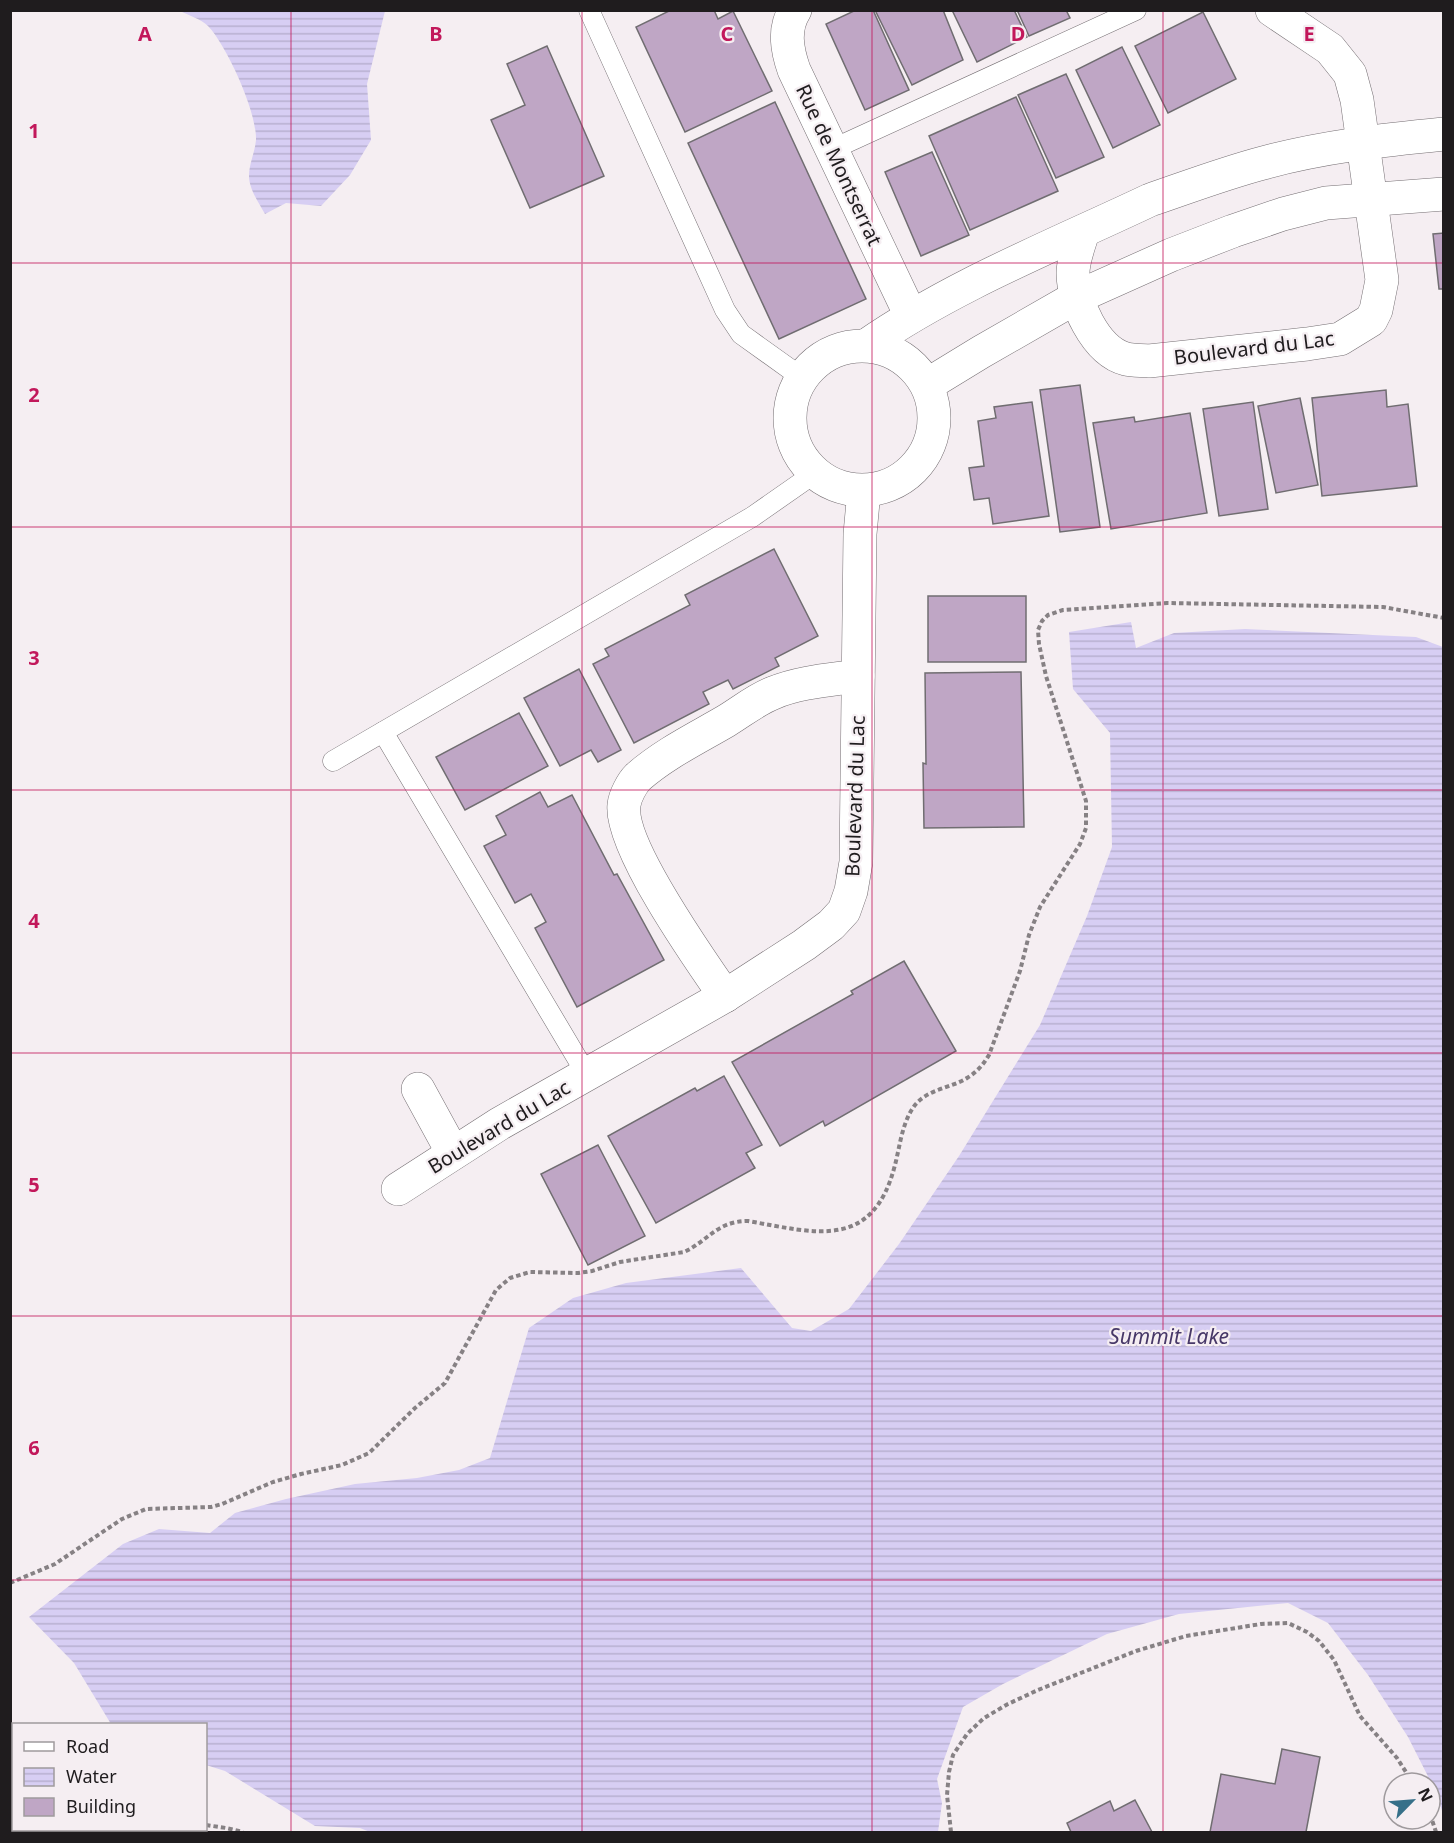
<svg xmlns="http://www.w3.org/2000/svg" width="1454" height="1843" font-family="'Noto Sans',sans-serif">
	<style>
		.water { fill: url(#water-rules) }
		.building { fill: #bfa6c5; stroke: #706d71; stroke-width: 1.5 }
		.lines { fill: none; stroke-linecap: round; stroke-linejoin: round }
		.lane-casing { stroke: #756f73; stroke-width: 21 }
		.street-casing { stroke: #756f73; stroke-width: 34 }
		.path { stroke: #868184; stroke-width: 4; stroke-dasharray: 4.5 3; stroke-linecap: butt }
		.lane { stroke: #fff; stroke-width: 20 }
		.street { stroke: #fff; stroke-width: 33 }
		.grid { fill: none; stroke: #c2185b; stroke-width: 1.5; stroke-opacity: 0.55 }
		.labels { text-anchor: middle; stroke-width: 4.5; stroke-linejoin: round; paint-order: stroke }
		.street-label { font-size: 20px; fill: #1f1c1e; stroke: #f5eef2 }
		.water-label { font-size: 21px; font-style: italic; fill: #473868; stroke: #f5eef2 }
		.grid-label { font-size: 20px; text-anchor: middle; font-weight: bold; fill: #c2185b; stroke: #f5eef2; stroke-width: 4.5; stroke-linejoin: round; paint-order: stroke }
	</style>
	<defs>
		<pattern id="water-rules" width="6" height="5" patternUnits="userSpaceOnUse" patternTransform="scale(1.5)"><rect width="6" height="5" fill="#d7cef3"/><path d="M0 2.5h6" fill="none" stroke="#b8b0d0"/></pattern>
	</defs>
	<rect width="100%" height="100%" fill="#f5eef2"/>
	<g class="water">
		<path d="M180,11h205l-18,73 4,56 -21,35 -29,31 -35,-3 -21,11c-6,-11 -16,-25 -16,-38 0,-12 6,-24 7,-36 1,-28 -29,-94 -48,-114 -7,-7 -20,-11 -28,-15z"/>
		<polygon points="1131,622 1136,648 1174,633 1245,629 1416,637 1443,647 1443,1814 1437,1794 1408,1737 1368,1675 1328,1623 1288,1603 1179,1614 1107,1634 1003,1684 963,1707 937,1779 942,1803 938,1832 370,1832 360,1828 315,1826 225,1771 206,1765 206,1724 111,1724 74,1663 29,1617 123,1544 159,1529 210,1533 235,1513 286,1499 355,1484 417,1478 459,1470 490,1458 529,1328 573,1298 626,1283 741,1268 792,1328 811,1331 849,1309 899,1244 959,1156 1040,1025 1087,916 1112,847 1110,733 1073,689 1069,632"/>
	</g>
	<g class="building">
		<polygon points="671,10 714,10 718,19 733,11 772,91 685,132 636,27"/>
		<polygon points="856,10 873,10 909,90 865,110 826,24"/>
		<polygon points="875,10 943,10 963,60 912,85"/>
		<polygon points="952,10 1014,10 1027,37 977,62"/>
		<polygon points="1017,10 1066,10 1070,18 1029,36"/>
		<polygon points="1203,12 1236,79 1168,113 1135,46"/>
		<polygon points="547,46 604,176 530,208 491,120 525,105 507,64"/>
		<polygon points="1122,47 1160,125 1113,148 1076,70"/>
		<polygon points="1066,74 1104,157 1056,178 1018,95"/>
		<polygon points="1016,97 1058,191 970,230 929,136"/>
		<polygon points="775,102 866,299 779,339 688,143"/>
		<polygon points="932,152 969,235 921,256 885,172"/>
		<polygon points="1444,233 1444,289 1439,289 1433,234"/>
		<polygon points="1080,385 1100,527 1060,532 1040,390"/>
		<polygon points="1386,390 1387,407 1408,404 1417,486 1322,496 1312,398"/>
		<polygon points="1300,398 1318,485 1276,493 1258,406"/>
		<polygon points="1032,402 1049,516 993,524 989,498 974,500 969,468 984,466 978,421 996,418 994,407"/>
		<polygon points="1253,402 1268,509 1219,516 1203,409"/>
		<polygon points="1190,413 1207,513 1111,529 1093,423 1134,417 1135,422"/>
		<polygon points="774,549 818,636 775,658 779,666 733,689 728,680 703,692 709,704 634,743 593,664 609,656 605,649 690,605 685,595"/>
		<rect x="928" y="596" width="98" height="66"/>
		<polygon points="579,669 621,750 598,762 591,750 560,766 524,698"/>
		<polygon points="1021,672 1024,827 924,828 923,763 926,764 925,673"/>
		<polygon points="519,713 548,766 465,810 436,757"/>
		<polygon points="540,792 548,807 572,795 614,875 617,874 664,960 577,1007 535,928 546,922 531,894 515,903 484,846 506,835 496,816"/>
		<polygon points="904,961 956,1051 825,1126 823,1121 780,1146 732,1062 853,994 851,991"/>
		<polygon points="724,1076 762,1145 746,1153 755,1168 656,1223 608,1136 695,1088 697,1091"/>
		<polygon points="598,1145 645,1236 588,1265 541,1174"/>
		<polygon points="1282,1749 1320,1757 1306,1832 1210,1832 1221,1774 1275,1784"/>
		<polygon points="1135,1800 1152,1832 1071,1832 1067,1823 1110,1801 1114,1811"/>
	</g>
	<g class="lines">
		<g class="lane-casing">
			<g id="lane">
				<polyline points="589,10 725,310 741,334 801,377"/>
				<polyline points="833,149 1136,10"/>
				<polyline points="383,732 587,1075"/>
				<polyline points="333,761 752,517 815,473"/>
			</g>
		</g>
		<g class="street-casing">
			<g id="street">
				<path d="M795,10c-12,19 -8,40 -1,60l117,246"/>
				<path d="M1083,232c-4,13 -10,28 -10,41 0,28 22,78 53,86 8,2 16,1 23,2l158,-17 33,-5 31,-19 5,-10 6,-30 -25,-180 -7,-26 -20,-25 -58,-39"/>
				<path d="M867,345c87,-60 188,-100 283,-145 38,-13 75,-27 113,-37 58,-16 120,-23 181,-29"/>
				<circle cx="862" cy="418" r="72"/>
				<polyline points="927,385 981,352 1075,298 1171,255 1233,231 1283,214 1326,203 1444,194"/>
				<path d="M725,996c-25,-36 -106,-151 -101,-191 1,-9 8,-22 14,-28 26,-23 59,-39 88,-56 15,-9 31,-22 47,-28 26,-11 57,-13 85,-17"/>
				<polyline points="418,1089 453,1153"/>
				<polyline points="398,1189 499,1124 725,996 804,945 831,925 844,911 851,891 856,862 860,534 864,491"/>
			</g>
		</g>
		<g class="path">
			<path d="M10,1583l45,-19 46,-31 21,-14 24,-10 65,-2 11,-3 51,-22 28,-8 41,-9 27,-12 46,-45 30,-25 51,-93 14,-12 20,-6 48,1 14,-2 28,-9 64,-10c24,-11 33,-31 64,-31 68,12 125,30 147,-56 5,-19 7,-43 20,-60 13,-16 36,-17 52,-27 10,-6 16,-13 22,-23l31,-84 9,-36 11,-28 40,-63 6,-16v-27l-40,-125 -7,-32 -1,-14 4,-9 6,-6 15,-5 104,-7 216,4 61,11"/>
			<polyline points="10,1759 14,1760"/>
			<polyline points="1430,1814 1436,1832"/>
			<polyline points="206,1825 226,1828 243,1832"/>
			<polyline points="951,1832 947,1795 949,1772 953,1755 967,1734 984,1718 1008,1704 1038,1690 1136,1651 1186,1636 1261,1624 1288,1623 1307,1632 1319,1641 1334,1660 1360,1716 1397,1758 1413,1783"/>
		</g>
		<use href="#lane" class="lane"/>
		<use href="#street" class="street"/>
	</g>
	<path class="grid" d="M291,10v1822M582,10v1822M872,10v1822M1163,10v1822M10,263h1434M10,527h1434M10,790h1434M10,1053h1434M10,1316h1434M10,1580h1434"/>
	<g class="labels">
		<g class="street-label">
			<text transform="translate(839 165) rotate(65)" y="7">Rue de Montserrat</text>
			<text transform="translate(1254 348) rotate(-7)" y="7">Boulevard du Lac</text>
			<text transform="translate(855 796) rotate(-88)" y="7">Boulevard du Lac</text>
			<text transform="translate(499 1127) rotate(-31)" y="7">Boulevard du Lac</text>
		</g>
		<g class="water-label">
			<text x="1169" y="1344">Summit Lake</text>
		</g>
	</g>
	<g class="grid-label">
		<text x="145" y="41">A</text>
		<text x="436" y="41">B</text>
		<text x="727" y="41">C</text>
		<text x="1018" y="41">D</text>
		<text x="1309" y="41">E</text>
		<text x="34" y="138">1</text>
		<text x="34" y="402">2</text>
		<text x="34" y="665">3</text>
		<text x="34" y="928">4</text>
		<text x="34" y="1192">5</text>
		<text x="34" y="1455">6</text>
	</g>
	<rect width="1454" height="1843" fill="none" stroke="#1f1c1e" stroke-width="24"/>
	<rect x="12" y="1723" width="195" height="108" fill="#f5eef2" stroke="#9f9a9d" stroke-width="1.5"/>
	<rect x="24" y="1742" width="30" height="9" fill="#ffffff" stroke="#9f9a9d" stroke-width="1.5"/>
	<text x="66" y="1753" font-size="18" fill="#1f1c1e">Road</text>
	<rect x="24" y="1768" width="30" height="18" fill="url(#water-rules)" stroke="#9f9a9d" stroke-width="1.5"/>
	<text x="66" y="1783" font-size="18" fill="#1f1c1e">Water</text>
	<rect x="24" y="1798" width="30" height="18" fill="#bfa6c5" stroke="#9f9a9d" stroke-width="1.5"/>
	<text x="66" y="1813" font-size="18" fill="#1f1c1e">Building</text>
	<g transform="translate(1412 1801) rotate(65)"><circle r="28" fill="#f5eef2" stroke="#9f9a9d" stroke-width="1.5"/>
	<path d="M0-4.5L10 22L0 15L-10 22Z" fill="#367089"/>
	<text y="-9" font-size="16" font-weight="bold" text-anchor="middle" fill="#1f1c1e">N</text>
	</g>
</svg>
